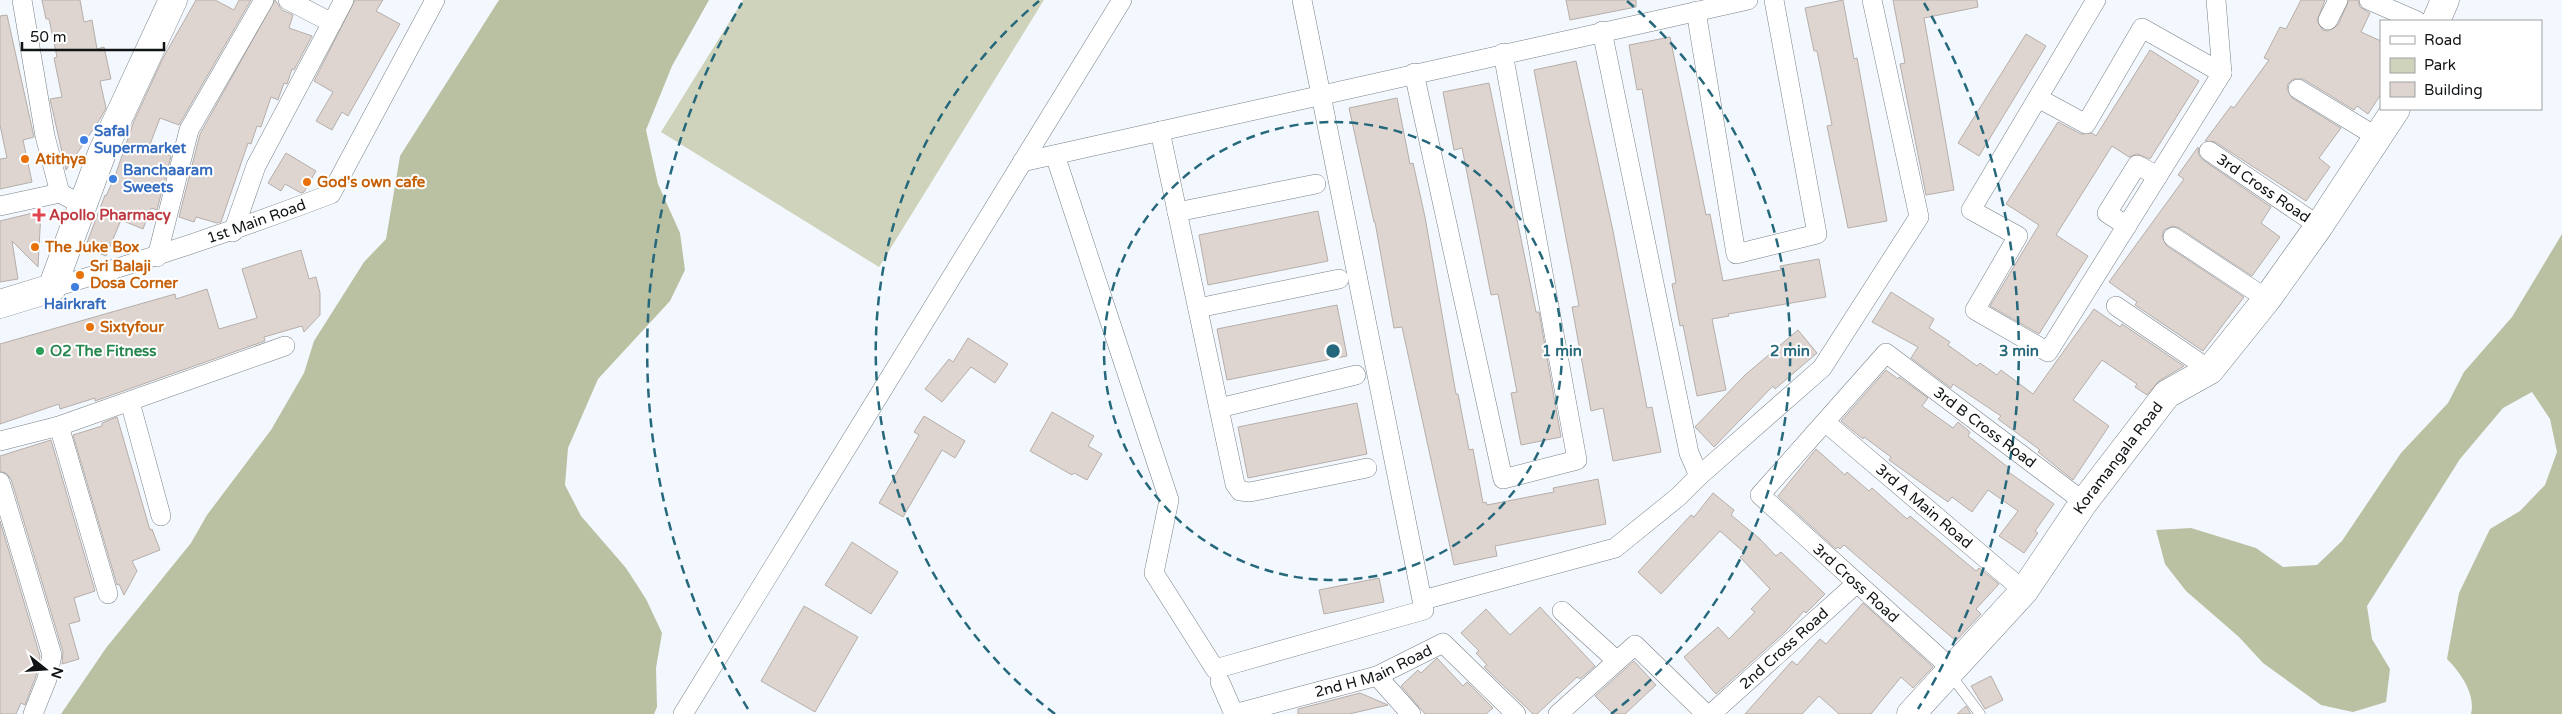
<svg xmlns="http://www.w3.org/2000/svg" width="2562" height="714" font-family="'Varela Round',sans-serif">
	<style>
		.green { fill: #cfd3bb }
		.forest { fill: #bac0a2 }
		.building { fill: #ded4d0; stroke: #b7aea9 }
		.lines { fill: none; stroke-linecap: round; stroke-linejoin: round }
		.lane-casing { stroke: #798086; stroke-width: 11 }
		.street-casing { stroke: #798086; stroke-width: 20 }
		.secondary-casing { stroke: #798086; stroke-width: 29 }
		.lane { stroke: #fff; stroke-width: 10 }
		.street { stroke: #fff; stroke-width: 19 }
		.secondary { stroke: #fff; stroke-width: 28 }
		.ring { fill: none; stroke: #26687b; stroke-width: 2.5; stroke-dasharray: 9 6 }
		.shop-dot { fill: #3f7fe0; stroke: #fff; stroke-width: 2 }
		.food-dot { fill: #e8710a; stroke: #fff; stroke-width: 2 }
		.health-dot { fill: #e0444e; stroke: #fff; stroke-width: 2 }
		.leisure-dot { fill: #2e9e5b; stroke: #fff; stroke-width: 2 }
		.labels { text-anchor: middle; stroke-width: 4; stroke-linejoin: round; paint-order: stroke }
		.shop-label { font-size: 15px; font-weight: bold; fill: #366cbe; stroke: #fff; text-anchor: start }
		.food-label { font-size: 15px; font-weight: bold; fill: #c56008; stroke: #fff; text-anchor: start }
		.street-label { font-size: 15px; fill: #111416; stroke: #fff }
		.health-label { font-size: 15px; font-weight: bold; fill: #be3a42; stroke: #fff; text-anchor: start }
		.leisure-label { font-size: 15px; font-weight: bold; fill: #27864d; stroke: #fff; text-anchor: start }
		.centre { fill: #26687b; stroke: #fff; stroke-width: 2.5 }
		.ring-label { font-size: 15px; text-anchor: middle; font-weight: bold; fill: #26687b; stroke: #fff; stroke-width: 4; stroke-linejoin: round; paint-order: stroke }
	</style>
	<rect width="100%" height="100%" fill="#f2f8fe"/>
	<polygon class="green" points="743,0 1044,0 879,267 661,132"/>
	<g class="forest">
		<polygon points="499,0 709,0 672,66 646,130 658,184 680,233 685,270 670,301 598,379 568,448 565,485 581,516 626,568 646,599 662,633 656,668 657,707 654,714 61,714 106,648 191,543 207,515 271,430 304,373 314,341 364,262 386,239 400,156"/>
		<path d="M2562,234v480h-91c5,-20 -11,-42 -24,-55l12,-66 31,-64 30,-18 25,-26 12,-33 -7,-33 -18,-27 -29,16 -43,51 -93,147 5,33 18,30 -4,33 -33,10 -32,-7 -58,-42 -24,-26 -53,-46 -21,-27 -9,-34 35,-2 65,20 27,19 34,-2 25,-24 59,-88 47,-50 16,-31 48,-55z"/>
	</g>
	<g class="building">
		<polygon points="42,0 80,0 84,22 92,20 97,49 104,47 111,79 100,81 106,108 100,119 66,170 50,99 62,97 54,58 57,57 49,19 46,19"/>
		<polygon points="196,0 215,0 234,10 239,0 251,0 179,125 160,118 149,147 171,156 157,210 151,208 143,229 121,220 106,256 85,248 105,195 106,196 115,176 134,121 163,58"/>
		<polygon points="275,0 282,10 293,15 289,28 312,36 294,70 292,69 287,84 284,83 278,100 271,97 261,127 257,126 251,144 248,143 221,222 217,223 196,217 194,222 179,217 200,134"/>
		<polygon points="355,0 383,0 376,11 400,24 348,116 342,112 332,130 316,121 333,92 314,81"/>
		<polygon points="1566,0 1636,0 1636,7 1570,20"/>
		<polygon points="1843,0 1854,59 1857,58 1887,221 1848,228 1827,126 1832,125 1817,51 1814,51 1805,8"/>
		<polygon points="1893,0 1977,0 1978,7 1924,18 1954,190 1926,195 1900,64 1905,63"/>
		<polygon points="2301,0 2325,0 2317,21 2323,30 2328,31 2338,25 2349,0 2358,0 2360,7 2370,13 2361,32 2381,41 2381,94 2368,114 2357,106 2354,110 2303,79 2293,79 2288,84 2287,89 2292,98 2341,128 2319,158 2330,167 2306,201 2215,142 2205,141 2231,106 2234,108 2269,60 2264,58 2280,27 2286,29"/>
		<polygon points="7,15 34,137 23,140 32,182 0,189 0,159 7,158 0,125 0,16"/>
		<polygon points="2026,34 2046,46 1979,156 1958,143"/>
		<polygon points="1670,37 1706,215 1710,214 1723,281 1781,270 1780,266 1819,259 1826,297 1728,314 1729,316 1712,319 1726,390 1697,396 1683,325 1680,326 1672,284 1676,283 1642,89 1637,90 1629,45"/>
		<polygon points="2150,50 2199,81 2150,159 2137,154 2129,157 2112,146 2056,235 2088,256 2039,334 1990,306 2039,225 2006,204 2058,122 2081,134 2092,133 2096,136"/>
		<polygon points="1576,61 1613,231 1647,408 1652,407 1661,452 1613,461 1603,408 1591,411 1572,307 1579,306 1534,70"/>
		<polygon points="1489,83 1536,312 1539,312 1561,437 1521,445 1511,393 1517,392 1498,294 1491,295 1462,148 1454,150 1443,92"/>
		<polygon points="1397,98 1410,164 1413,163 1425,217 1456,394 1458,394 1469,450 1473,449 1483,503 1486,502 1487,505 1554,492 1553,488 1598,479 1606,524 1495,546 1497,556 1454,565 1402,327 1394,328 1375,222 1374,222 1349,108"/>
		<polygon points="2198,147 2199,155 2203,160 2271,207 2261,223 2280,237 2252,276 2179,228 2173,226 2164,230 2162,237 2167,246 2244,297 2203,351 2135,305 2137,302 2109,282 2184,179 2178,175"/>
		<polygon points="286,153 316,171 304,192 301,193 285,184 281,191 268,183"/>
		<polygon points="41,211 38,267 12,241 18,279 0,282 0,221"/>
		<polygon points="1318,211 1328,261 1208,285 1199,235"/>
		<polygon points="301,250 309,279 316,277 320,293 320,315 304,332 302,326 264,337 265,341 95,401 95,398 60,409 59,404 0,424 0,344 175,294 176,299 207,289 219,329 257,318 242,269"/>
		<polygon points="1891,292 1934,319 1929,328 1950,342 1948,345 1977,366 1980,363 1997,375 2001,370 2033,394 2094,309 2120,327 2122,324 2184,366 2159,381 2147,395 2135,387 2137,384 2102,360 2073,400 2109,426 2073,480 2038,452 2040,450 1998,419 2001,416 1953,384 1951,388 1911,358 1918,347 1872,322"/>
		<polygon points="1337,305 1347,356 1227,380 1217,329"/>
		<polygon points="1798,330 1817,353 1775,389 1773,386 1714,447 1695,427 1745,375"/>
		<polygon points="968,338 1008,364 995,383 971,367 942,402 925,389 949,359 953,362"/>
		<polygon points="1886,370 1898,379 1899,377 1928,398 1922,406 1953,428 1958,422 1970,432 1968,436 2009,468 2007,471 2054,504 2035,531 2038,533 2024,553 1999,536 2018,511 1988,490 1972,512 1952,497 1948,502 1889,460 1891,457 1864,437 1863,439 1841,421"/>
		<polygon points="1357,403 1367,454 1248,478 1238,427"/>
		<polygon points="1052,412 1094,436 1088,446 1102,454 1087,480 1074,473 1072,475 1030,451"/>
		<polygon points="924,416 965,441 955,458 942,450 903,517 879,503 919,435 914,432"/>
		<polygon points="117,417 150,530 152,529 160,550 132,561 137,571 124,595 119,584 117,585 73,435 102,426 102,423"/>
		<polygon points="51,440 95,591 74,598 80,621 69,624 79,659 62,664 63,652 11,479 7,474 0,471 0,456"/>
		<polygon points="1816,449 1845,475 1847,472 1869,491 1872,488 1907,519 1910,516 1976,571 1979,568 1999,584 1976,609 1981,614 1956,641 1844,545 1840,549 1838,547 1836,549 1778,496"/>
		<polygon points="1713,493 1734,510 1731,515 1760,539 1776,556 1781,552 1825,594 1806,613 1804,611 1785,632 1716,694 1684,657 1718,627 1729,639 1755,612 1751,609 1770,589 1740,557 1745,553 1720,531 1661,594 1638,572 1691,515 1694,517"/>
		<polygon points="0,521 40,656 36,676 25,705 21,703 16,714 0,714"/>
		<polygon points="852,542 898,572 871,614 825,585"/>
		<polygon points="1379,578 1384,602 1324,614 1319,590"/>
		<polygon points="1863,603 1933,667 1913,688 1901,677 1871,714 1839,714 1819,696 1802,714 1745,714 1792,661 1797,665 1820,639 1826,644"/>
		<polygon points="804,606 858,637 815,712 761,681"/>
		<polygon points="1540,607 1595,666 1580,679 1577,677 1537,714 1533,714 1484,667 1487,665 1476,653 1479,651 1461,633 1486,609 1510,635"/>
		<polygon points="1437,658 1463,686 1467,682 1493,708 1486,714 1425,714 1401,686 1418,670 1421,673"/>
		<polygon points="1634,661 1656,685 1625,714 1613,714 1595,696"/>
		<polygon points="1991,676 2003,700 1985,709 1971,686"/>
		<polygon points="1360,693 1388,705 1349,714 1298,714 1298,709"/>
		<polygon points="1966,706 1971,714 1957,714"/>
	</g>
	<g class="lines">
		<g class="lane-casing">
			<polyline id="lane" points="1950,674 1980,714"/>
		</g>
		<g class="street-casing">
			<g id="street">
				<polyline points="22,0 45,136 60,193 82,205"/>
				<polyline points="288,0 332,23"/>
				<polyline points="2096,0 1971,210 2018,236 1975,310 2048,352 2222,73 2216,0"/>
				<polyline points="2369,0 2417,21"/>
				<polyline points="1696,11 1736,254 1817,234 1774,0"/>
				<polyline points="2328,20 2338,0"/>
				<polyline points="1602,31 1689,453 1699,476 1822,368 1919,217 1872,0"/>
				<polyline points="1414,73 1503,479 1577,460 1503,53"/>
				<polyline points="2298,89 2377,137"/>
				<polyline points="2038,98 2086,124 2142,28 2222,73"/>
				<polyline points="1160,131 1235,484 1240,491 1250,492 1367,468"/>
				<path id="s1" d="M2209,151l110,75"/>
				<polyline points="1055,155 1169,500 1154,573 1215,669 1424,610 1302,0"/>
				<polyline points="1022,162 1748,0"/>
				<polyline points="0,206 60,193"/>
				<polyline points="1177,212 1316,184"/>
				<polyline points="2127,226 2107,213 2137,165 2158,176"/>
				<polyline points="233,232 256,166 344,0"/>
				<polyline points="2173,237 2267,299"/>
				<polyline points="157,257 189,130 264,0"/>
				<path id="s2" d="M52,288c95,-28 187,-59 279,-94l104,-194"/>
				<polyline points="2116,306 2210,370"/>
				<polyline points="1198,308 1339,279"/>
				<polyline points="130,402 161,516"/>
				<polyline points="1219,408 1356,375"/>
				<path id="s3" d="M1825,422l199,169"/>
				<polyline points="59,426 108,594"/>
				<polyline points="0,441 59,426 285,346"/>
				<polyline points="0,482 52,655 47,679 33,714"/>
				<polyline points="1423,600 1615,548 1678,497 1699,476"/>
				<polyline points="1562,611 1617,661"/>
				<path id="s4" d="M1953,670l-193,-175 126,-142 198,149"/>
				<polyline points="1377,676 1411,714"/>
				<polyline points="1220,682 1234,714"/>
				<polyline points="683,714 1122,0"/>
				<path id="s5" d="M1234,714l143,-38 66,-33 73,71"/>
				<polyline points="1558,714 1635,645 1706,714"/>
				<path id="s6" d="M1711,714l146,-131"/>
			</g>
		</g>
		<g class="secondary-casing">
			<g id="secondary">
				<polyline points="2436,21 2445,0"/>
				<polyline points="0,304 52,288 102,153 173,0"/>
				<path id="s7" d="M1911,714l113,-123 60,-89 83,-108 43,-24 57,-71 52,-73 77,-117"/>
			</g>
		</g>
		<use href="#lane" class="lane"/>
		<use href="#street" class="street"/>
		<use href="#secondary" class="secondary"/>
	</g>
	<g class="ring">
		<circle cx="1333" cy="351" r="229"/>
		<path d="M1055 714A457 457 0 0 1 1039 1M1627 1A457 457 0 0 1 1611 714"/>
		<path d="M748 709A686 686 0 0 1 742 3M1924 3A686 686 0 0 1 1918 709"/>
	</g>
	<g class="shop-dot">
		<circle cx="84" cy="140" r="5"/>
		<circle cx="113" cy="179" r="5"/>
		<circle cx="75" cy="287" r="5"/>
	</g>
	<g class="food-dot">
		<circle cx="25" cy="159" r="5"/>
		<circle cx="307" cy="182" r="5"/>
		<circle cx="35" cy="247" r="5"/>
		<circle cx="80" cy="275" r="5"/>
		<circle cx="90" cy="327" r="5"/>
	</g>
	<path class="health-dot" d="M36.5 207.5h5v5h5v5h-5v5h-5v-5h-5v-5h5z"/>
	<circle class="leisure-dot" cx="40" cy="351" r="5"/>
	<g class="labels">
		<g class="shop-label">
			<text x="94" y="136">Safal<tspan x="94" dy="17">Supermarket</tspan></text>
			<text x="123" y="175">Banchaaram<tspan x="123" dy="17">Sweets</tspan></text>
			<text x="75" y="309" text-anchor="middle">Hairkraft</text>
		</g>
		<g class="food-label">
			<text x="35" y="164">Atithya</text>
			<text x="317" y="187">God's own cafe</text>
			<text x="45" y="252">The Juke Box</text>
			<text x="90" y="271">Sri Balaji<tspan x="90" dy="17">Dosa Corner</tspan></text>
			<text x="100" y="332">Sixtyfour</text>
		</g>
		<g class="street-label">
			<text dy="5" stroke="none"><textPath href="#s1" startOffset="66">3rd Cross Road</textPath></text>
			<text dy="5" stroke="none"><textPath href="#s2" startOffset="215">1st Main Road</textPath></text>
			<text dy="5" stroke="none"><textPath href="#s4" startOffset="574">3rd B Cross Road</textPath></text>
			<text dy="5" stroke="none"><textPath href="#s7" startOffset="330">Koramangala Road</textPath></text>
			<text dy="5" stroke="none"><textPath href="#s3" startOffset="130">3rd A Main Road</textPath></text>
			<text transform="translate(1856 583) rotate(42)" y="5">3rd Cross Road</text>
			<text dy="5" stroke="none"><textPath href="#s6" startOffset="98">2nd Cross Road</textPath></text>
			<text dy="5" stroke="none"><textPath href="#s5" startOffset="146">2nd H Main Road</textPath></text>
		</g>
		<g class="health-label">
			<text x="49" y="220">Apollo Pharmacy</text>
		</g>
		<g class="leisure-label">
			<text x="50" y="356">O2 The Fitness</text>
		</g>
	</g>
	<circle cx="1333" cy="351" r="8" class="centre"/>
	<g class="ring-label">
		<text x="1562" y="356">1 min</text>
		<text x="1790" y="356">2 min</text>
		<text x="2019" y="356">3 min</text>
	</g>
	<rect x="2380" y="20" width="162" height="90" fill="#ffffff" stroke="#a0a1a2"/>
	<rect x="2390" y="36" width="25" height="8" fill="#ffffff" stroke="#a0a1a2"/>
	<text x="2424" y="45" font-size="15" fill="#111416">Road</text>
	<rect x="2390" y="58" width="25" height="15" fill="#cfd3bb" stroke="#a0a1a2"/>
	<text x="2424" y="70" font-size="15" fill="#111416">Park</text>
	<rect x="2390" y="82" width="25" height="15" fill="#ded4d0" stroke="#a0a1a2"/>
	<text x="2424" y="95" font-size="15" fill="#111416">Building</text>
	<g transform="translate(45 669) rotate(107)" stroke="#ffffff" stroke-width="4" paint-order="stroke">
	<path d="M0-4L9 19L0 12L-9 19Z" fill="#111416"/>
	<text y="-8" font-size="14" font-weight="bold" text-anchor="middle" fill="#111416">N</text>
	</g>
	<path d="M22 42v8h142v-8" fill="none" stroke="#111416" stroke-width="2.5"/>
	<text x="30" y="42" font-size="15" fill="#111416" stroke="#ffffff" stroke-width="4" paint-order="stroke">50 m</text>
</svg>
